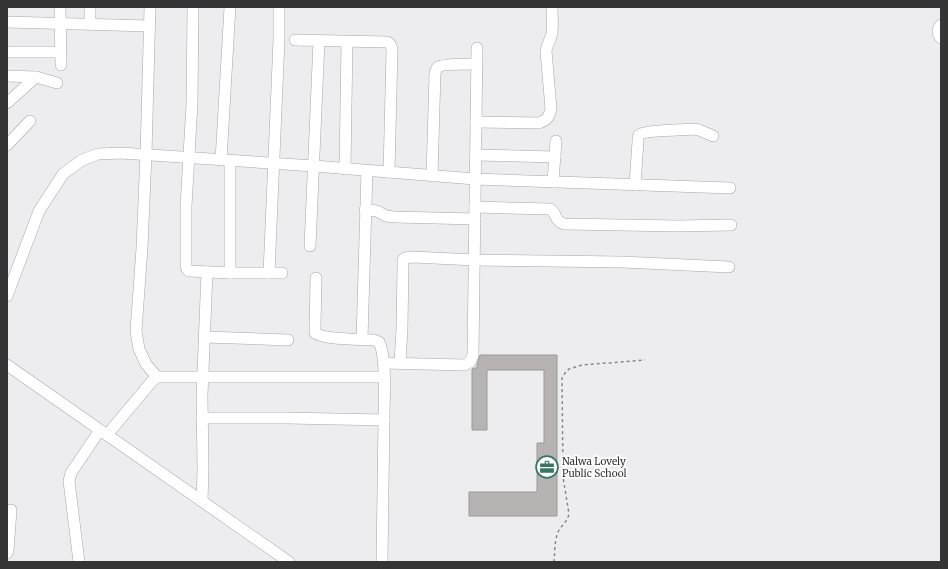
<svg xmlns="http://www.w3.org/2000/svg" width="948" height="569" font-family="Merriweather,serif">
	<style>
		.building { fill: #b6b3b2; stroke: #9c9a99 }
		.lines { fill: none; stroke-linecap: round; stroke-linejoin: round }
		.minor-casing { stroke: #a7a7a9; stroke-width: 12 }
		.path { stroke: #89898b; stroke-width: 1.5; stroke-dasharray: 3 3; stroke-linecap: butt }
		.minor { stroke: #fff; stroke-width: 11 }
		.labels { text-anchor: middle; stroke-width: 3.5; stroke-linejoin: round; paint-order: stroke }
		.poi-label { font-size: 10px; fill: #353536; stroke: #fff; text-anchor: start }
	</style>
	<rect width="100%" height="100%" fill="#ededef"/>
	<polygon class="building" points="480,355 557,355 557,516 469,516 469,492 537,492 537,443 544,443 544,370 487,370 487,430 472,430 472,369 474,368 477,368 477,364"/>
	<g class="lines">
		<g class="minor-casing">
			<g id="minor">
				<polyline points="60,7 61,65"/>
				<polyline points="90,7 90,24"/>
				<polyline points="150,7 146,154 142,248 136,331 139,349 146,364 157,377"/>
				<polyline points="193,7 192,104 186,206 186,266 187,269 189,271 230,273 282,273"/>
				<polyline points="7,22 149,26"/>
				<path d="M941,25c-4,4 -4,9 0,13"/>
				<path d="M295,40l92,2c4,1 4,4 5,8l-3,122"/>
				<polyline points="7,52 60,52"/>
				<polyline points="7,76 36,77 57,83"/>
				<polyline points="7,103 36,77"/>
				<path d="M476,122l63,1c8,-3 10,-6 12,-14l-5,-58c1,-8 5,-11 6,-18 1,-8 0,-18 0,-26"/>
				<polyline points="7,145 30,121"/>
				<polyline points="476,155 555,157"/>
				<polyline points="221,160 230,7"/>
				<polyline points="345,169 347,42"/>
				<path d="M432,176l3,-103c1,-2 1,-4 3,-6 4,-3 32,-3 38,-3"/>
				<polyline points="553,182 556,141"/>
				<path d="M635,185l3,-44c0,-2 0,-5 1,-6 4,-5 46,-5 55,-6l5,1 14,6"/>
				<path d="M475,207l75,2c8,5 3,11 14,15l115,2 52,-1"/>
				<polyline points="365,210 377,211 386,216 395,217 475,219"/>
				<polyline points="310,246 319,41"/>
				<polyline points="230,273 230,161"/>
				<polyline points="269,273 279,40 279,7"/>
				<path d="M316,278l-1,50v5c9,7 46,6 59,7l5,2c8,15 5,58 5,76 -1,48 -1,96 -2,144"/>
				<polyline points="7,296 39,211 63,174 82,160 98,154 121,153 314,166 475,179 730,188"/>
				<polyline points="205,337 288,340"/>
				<polyline points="362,339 367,171"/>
				<polyline points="383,363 464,365 470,362 473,355 477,48"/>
				<polyline points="400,363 402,328 403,265 403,260 405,258 413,257 475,260 622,262 729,267"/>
				<polyline points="7,365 289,562"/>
				<polyline points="202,418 287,418 384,420"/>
				<polyline points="107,435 153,380 157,377 384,377"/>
				<polyline points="202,501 203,469 202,396 207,272"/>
				<polyline points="7,553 8,551 11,510"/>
				<polyline points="79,562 69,481 71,473 100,430"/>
			</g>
		</g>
		<path class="path" d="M554,562c1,-10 0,-22 5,-32 4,-6 8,-8 10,-16l-6,-37 -1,-99 3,-5 4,-4 13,-4 63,-5"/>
		<use href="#minor" class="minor"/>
	</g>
	<defs>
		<g id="office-ring" transform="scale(1.15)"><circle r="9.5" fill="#fff" stroke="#377663" stroke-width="1.5"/><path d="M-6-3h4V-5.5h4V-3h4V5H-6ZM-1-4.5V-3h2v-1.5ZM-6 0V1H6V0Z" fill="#377663"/></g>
	</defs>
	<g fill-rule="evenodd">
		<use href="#office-ring" x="547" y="467"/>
	</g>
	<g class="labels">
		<g class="poi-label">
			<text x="562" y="465">Nalwa Lovely<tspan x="562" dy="12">Public School</tspan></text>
		</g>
	</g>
	<rect width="948" height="569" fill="none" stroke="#353536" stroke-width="16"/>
</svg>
